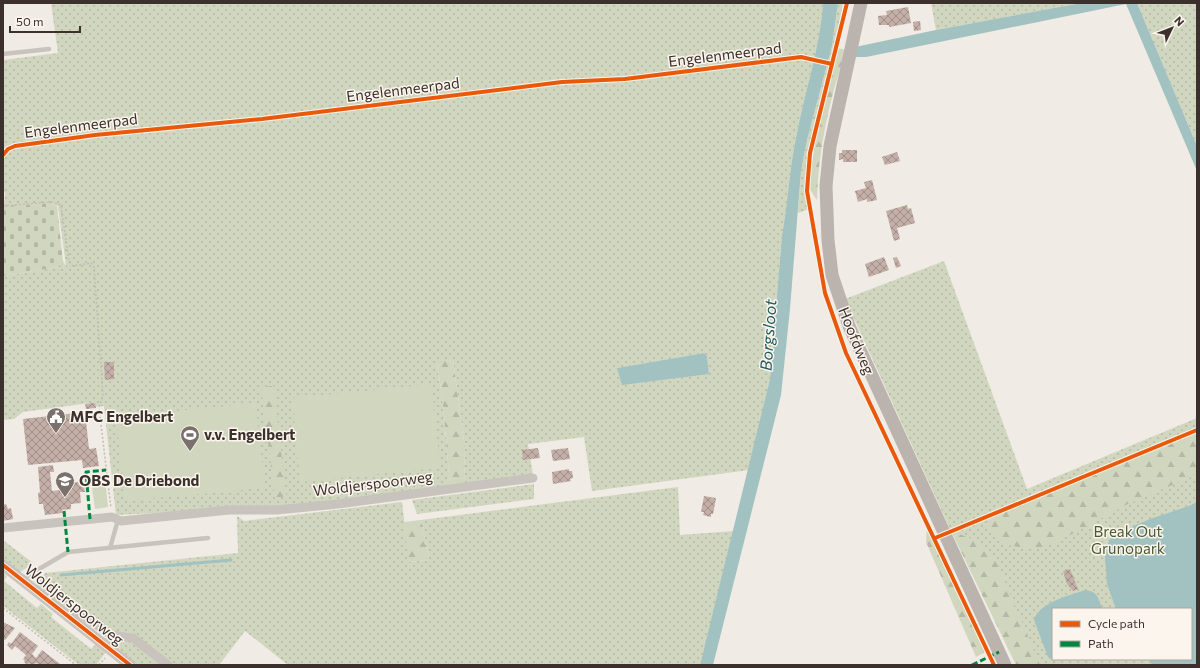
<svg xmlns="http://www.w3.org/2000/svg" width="1200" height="668" font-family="Commissioner,sans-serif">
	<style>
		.green { fill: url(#green-dots); fill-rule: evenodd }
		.forest { fill: url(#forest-firs) }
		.cemetery { fill: url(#cemetery-stones) }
		.pitch { fill: #d1d6bf }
		.water { fill: #a1c2c1 }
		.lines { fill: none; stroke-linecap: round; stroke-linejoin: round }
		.stream { stroke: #a1c2c1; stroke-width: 3 }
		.building { fill: url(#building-cross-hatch) }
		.path { stroke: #c2bbb6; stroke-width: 1.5; stroke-dasharray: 2 2; stroke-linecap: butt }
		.service { stroke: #c9c3be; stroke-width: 4.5 }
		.minor { stroke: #c9c3be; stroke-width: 9 }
		.tertiary { stroke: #c9c3be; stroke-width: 11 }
		.secondary { stroke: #bab3ae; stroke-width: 13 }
		.quiet { stroke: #00873e; stroke-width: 3; stroke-dasharray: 6 3; stroke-linecap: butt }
		.cycleway-casing { stroke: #fbf5ee; stroke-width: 6 }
		.cycleway { stroke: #e8590c; stroke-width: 4 }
		.labels { text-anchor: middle; stroke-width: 3; stroke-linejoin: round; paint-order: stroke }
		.street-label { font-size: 15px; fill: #3b302b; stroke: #fbf5ee }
		.poi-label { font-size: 15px; font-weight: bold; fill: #3b302b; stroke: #fbf5ee; text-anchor: start }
		.park-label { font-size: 15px; fill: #4a5a2e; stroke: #fbf5ee }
		.water-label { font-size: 16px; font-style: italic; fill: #1f5a5e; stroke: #fbf5ee }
	</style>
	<defs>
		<pattern id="green-dots" width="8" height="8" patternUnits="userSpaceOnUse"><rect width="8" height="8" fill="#d1d6bf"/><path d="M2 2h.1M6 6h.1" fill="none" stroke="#b4b8a4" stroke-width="1.8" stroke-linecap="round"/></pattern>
		<pattern id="forest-firs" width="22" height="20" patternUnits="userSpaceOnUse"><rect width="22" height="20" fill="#d1d6bf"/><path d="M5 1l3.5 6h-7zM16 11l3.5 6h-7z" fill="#b4b8a4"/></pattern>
		<pattern id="cemetery-stones" width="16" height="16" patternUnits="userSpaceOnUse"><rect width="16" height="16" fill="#d1d6bf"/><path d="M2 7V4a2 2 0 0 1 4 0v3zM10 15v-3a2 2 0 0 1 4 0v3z" fill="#b4b8a4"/></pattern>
		<pattern id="building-cross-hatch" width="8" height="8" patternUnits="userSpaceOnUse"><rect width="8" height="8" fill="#c3afa7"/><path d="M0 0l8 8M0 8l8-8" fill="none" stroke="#a08f88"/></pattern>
	</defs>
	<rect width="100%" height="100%" fill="#f0ebe5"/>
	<g class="green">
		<path d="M51,3h772c-3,46 -19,90 -27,135 -7,33 -8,65 -14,97l-12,144 -21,91 -157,21 -8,-54 -56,7 5,31 -69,9 1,-35 -12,-89 -16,3 6,41 7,82 -163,20 -171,9 -12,-109 -14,1v-4l-67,9 -9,7 -11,1v-144l63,-10 -8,-60 -7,-3 -47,4 1,-15h-2v-132l55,-7zM704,353l3,3 2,18 -92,-6z"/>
		<path d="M838,3h5c-5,26 -10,52 -17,77 -11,42 -26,86 -17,129l-11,4 3,-42 6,-31 25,-94z"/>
		<polygon points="931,3 1081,3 936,30"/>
		<polygon points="1137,3 1197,3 1197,146"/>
		<path d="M944,261l83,228 170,-71v13l-211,87 211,-79v226h-172l-56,-127 -18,-7 -106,-232zM1053,609h138v50h-138z"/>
		<polygon points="534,484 534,499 417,514 412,500"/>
		<polygon points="678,487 680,535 734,531 700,665 288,665 245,631 219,665 173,665 131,633 113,632 84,613 65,609 36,586 45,573 238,553 237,516 244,521 402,502 409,562 429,560 421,520"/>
		<polygon points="3,540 33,563 19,573 3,560"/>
		<polygon points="3,573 7,576 4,581 37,608 41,604 53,614 51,617 91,649 96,644 106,652 96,665 79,665 3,606"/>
		<polygon points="102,637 120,642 130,642 140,646 164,665 137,665"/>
	</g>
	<g class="forest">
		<path d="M838,48l8,2c-16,48 -28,99 -29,150l-8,-12 5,-40z"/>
		<polygon points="453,360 465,449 464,484 450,486 443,404 437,362"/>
		<polygon points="274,386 286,496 275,498 261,387"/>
		<polygon points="1197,431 1197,472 1191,477 1126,505 1055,543 1033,549 1001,544 992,534 986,518"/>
		<polygon points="421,520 429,560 408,562 404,522"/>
		<polygon points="927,527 985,652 976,657 926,542"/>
		<polygon points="951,531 978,541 996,560 1040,665 1016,665"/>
	</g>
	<polygon class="cemetery" points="51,203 57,206 63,261 66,266 3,276 3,207"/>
	<g class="pitch">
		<polygon points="432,384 440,468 300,482 292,398"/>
		<polygon points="256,403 265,488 125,501 116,417"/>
		<polygon points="105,478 108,507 95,509 91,480"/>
	</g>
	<g class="water">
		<path d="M823,3h15l-6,43 -25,94 -6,31 -11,138 -9,86 -68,270h-13l70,-286 12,-144c6,-32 7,-64 14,-97 8,-45 24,-89 27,-135z"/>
		<polygon points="1081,3 1137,3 1197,146 1197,171 1126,4 866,57 854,57 855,47 936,30"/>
		<polygon points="704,353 707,356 709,374 622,385 617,368"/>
		<polygon points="1197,502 1197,665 1152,665 1149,659 1191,659 1191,609 1116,609 1107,584 1105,557 1109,540 1122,531 1150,519 1189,506"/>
		<path d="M1085,590c12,1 14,8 17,19h-49v50l-5,-2 -14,-37c6,-18 34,-24 51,-30z"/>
	</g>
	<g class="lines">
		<polyline class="stream" points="61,575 231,560"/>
	</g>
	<g class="building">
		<polygon points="908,7 911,23 889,27 889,25 879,25 878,16 887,15 886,11"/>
		<polygon points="920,21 921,30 914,31 913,22"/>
		<polygon points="842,150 857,150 857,162 843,162 843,159 839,160 839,153 842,153"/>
		<polygon points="897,152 900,161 885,165 882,157"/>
		<polygon points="872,180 877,200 867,202 867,199 858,202 855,191 866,188 864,182"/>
		<polygon points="907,205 908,209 911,208 915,223 897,228 900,239 894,241 886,211"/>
		<polygon points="884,257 889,270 869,277 865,264"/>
		<polygon points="897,257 901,266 896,268 893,258"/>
		<polygon points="104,362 114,362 114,379 105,380"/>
		<polygon points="95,403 96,408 86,409 85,404"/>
		<polygon points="85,412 89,449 96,448 99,466 83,468 82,460 28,465 23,419"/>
		<polygon points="538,448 540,458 523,460 522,450"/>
		<polygon points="568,448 570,459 553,461 551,450"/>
		<polygon points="53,465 54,472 50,472 52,491 68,489 68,483 79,482 79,485 84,485 85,492 80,492 81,503 71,504 71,509 62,510 63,513 45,515 43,504 39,504 38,493 40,492 38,467"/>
		<polygon points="569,469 569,471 572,471 573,478 570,479 571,481 553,484 552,472"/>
		<polygon points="704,496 716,498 713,514 711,514 711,517 703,515 704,512 701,512"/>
		<polygon points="6,504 8,509 11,508 13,519 3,521 3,505"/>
		<polygon points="1070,569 1078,589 1073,591 1067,584 1063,571"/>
		<polygon points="3,622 15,628 5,640 3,639"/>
		<polygon points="20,632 38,646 32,654 36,658 42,650 60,664 59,665 39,665 37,663 31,665 29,663 27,665 24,662 25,661 23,659 26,655 15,646 12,650 7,645 9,642 11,644"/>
	</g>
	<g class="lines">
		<g class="path">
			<polyline points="3,206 51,202 61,205 69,262 73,266 91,263 94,267 103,396 99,408 111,508"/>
			<polyline points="3,608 76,665"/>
			<polyline points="99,665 105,658"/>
		</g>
		<g class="service">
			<polyline points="3,54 49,49"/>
			<polyline points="110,548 118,520"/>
			<polyline points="22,579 68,552 208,538"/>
		</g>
		<g class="minor">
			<polyline points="3,528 112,517 121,521 229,510 277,510 338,504 533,478"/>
			<polyline points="71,618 81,614 111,635 133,638 168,665"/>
		</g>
		<polyline class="tertiary" points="3,565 130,665"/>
		<polyline class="secondary" points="861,3 830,146 826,186 828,240 832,275 849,326 1005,665"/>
		<g class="quiet">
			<polyline points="64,511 68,552"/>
			<polyline points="90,519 86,472 106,470"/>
			<polyline points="972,665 999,652"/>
		</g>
		<g class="cycleway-casing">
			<g id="cycleway">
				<polyline points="847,3 810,153 807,191 825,293 846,353 994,665"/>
				<polyline points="3,155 8,149 15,146 95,135 262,119 562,82 625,79 801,57 832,64"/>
				<polyline points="935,538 1197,430"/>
				<polyline points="3,565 130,665"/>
			</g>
		</g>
		<use href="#cycleway" class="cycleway"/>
	</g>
	<defs>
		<g id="civic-pin" transform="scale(1)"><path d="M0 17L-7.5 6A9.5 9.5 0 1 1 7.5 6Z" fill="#7a716c" stroke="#fbf5ee"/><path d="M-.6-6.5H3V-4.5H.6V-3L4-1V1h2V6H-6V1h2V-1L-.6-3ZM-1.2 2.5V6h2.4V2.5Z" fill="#fff"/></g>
		<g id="stadium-pin" transform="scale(1)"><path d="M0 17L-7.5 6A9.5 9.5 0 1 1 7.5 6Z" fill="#7a716c" stroke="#fbf5ee"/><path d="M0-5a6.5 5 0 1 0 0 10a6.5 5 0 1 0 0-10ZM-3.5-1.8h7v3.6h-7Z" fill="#fff"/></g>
		<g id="school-pin" transform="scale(1)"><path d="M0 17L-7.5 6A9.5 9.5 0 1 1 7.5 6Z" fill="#7a716c" stroke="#fbf5ee"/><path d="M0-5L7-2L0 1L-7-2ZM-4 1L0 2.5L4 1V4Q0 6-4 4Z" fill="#fff"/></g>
	</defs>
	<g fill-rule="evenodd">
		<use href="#civic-pin" x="56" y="417"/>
		<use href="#stadium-pin" x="190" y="435"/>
		<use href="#school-pin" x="65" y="481"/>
	</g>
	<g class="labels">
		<g class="street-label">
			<text transform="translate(725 55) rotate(-7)" y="5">Engelenmeerpad</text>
			<text transform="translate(403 90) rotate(-7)" y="5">Engelenmeerpad</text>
			<text transform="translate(81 126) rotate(-7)" y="5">Engelenmeerpad</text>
			<text transform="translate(856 341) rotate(68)" y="5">Hoofdweg</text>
			<text transform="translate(373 484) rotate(-7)" y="5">Woldjerspoorweg</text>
			<text transform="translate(74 605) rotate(38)" y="5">Woldjerspoorweg</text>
		</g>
		<g class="poi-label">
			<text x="70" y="422">MFC Engelbert</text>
			<text x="204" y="440">v.v. Engelbert</text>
			<text x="79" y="486">OBS De Driebond</text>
		</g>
		<g class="park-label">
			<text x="1128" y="537">Break Out<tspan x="1128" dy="17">Grunopark</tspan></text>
		</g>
		<g class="water-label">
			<text transform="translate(768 335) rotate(-86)" y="6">Borgsloot</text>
		</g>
	</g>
	<rect width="1200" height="668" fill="none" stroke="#3b302b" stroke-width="8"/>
	<rect x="1052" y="608" width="140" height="52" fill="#fbf5ee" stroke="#aea6a0"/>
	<rect x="1060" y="621" width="20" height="6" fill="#e8590c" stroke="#aea6a0"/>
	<text x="1088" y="628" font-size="12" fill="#3b302b">Cycle path</text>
	<rect x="1060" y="641" width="20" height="6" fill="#00873e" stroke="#aea6a0"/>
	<text x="1088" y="648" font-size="12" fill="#3b302b">Path</text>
	<g transform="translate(1172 28) rotate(47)" stroke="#fbf5ee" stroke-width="3" paint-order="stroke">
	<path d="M0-3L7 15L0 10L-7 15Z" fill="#3b302b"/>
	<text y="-6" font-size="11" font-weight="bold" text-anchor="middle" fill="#3b302b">N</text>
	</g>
	<path d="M10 26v6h70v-6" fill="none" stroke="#3b302b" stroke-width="2"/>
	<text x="16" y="26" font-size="12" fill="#3b302b" stroke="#fbf5ee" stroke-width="3" paint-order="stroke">50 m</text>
</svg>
